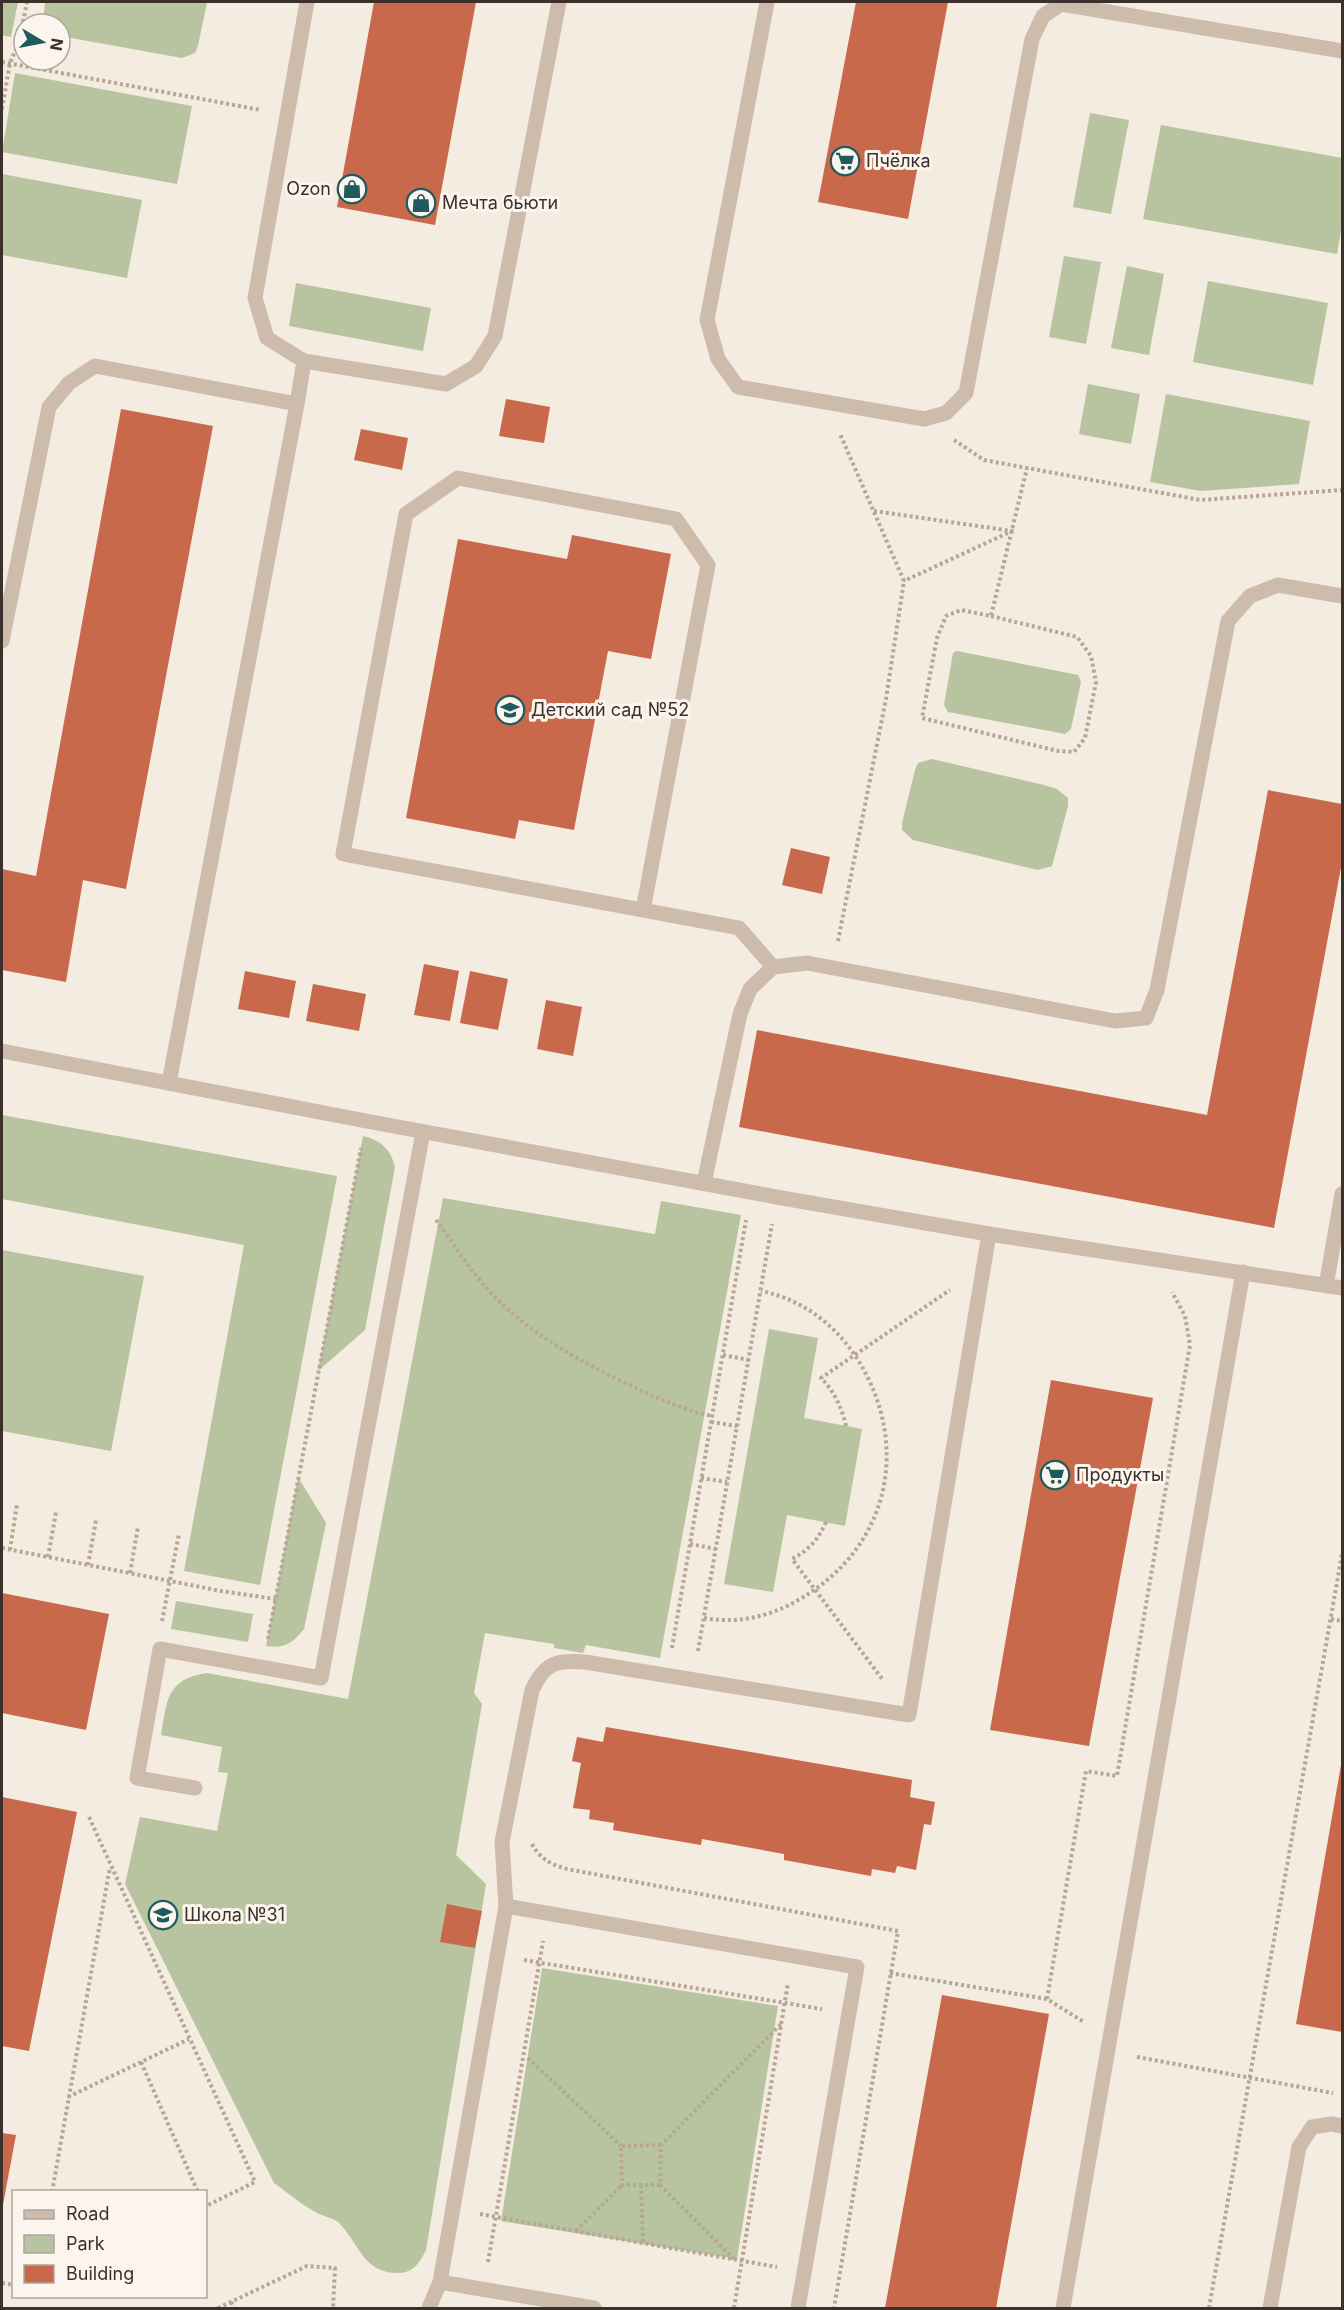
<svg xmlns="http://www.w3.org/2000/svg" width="1344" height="2310" font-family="Inter,sans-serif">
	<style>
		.green { fill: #b8c4a0 }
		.building { fill: #c8694b }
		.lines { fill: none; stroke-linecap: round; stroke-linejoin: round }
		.path { stroke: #b9a596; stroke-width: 4; stroke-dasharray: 3 3; stroke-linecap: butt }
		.minor { stroke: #cdbbac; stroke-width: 15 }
		.labels { text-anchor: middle; stroke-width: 6; stroke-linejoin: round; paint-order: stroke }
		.poi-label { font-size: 18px; fill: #3b302b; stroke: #fbf5ee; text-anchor: start }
	</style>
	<rect width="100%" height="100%" fill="#f4ebe1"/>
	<g class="green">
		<polygon points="2,2 18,2 11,37 2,35"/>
		<polygon points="45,2 207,2 198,46 195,53 182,58 60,36 60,24 43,24"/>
		<polygon points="15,73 192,106 177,184 2,152"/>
		<polygon points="1090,113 1129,120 1111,214 1073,207"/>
		<polygon points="1161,125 1342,158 1342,224 1337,254 1143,219"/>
		<polygon points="2,174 142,200 127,278 2,255"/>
		<polygon points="1064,256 1101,262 1086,344 1049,337"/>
		<polygon points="1127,266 1164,274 1149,355 1111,348"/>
		<polygon points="1208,281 1328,303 1313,385 1193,362"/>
		<polygon points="296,283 431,308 423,351 289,326"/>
		<polygon points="1088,384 1140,394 1131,444 1079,434"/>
		<polygon points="1166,394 1310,421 1299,484 1201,491 1150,482"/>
		<polygon points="957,651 1078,675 1081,682 1071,729 1065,734 948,712 944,705 953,653"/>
		<polygon points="932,759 1044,785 1057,789 1068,798 1068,806 1052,866 1038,870 1025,867 913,840 902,830 902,823 915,770 918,763"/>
		<polygon points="2,1115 337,1176 260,1585 184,1571 244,1245 2,1199"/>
		<path d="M363,1136c18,4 28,14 32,31l-30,163 -47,41z"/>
		<path d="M443,1198l212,36 6,-33 80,14 -81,443 -74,-13 -3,8 -29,-5v-4l-69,-11 -11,60 8,11 -26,151 30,29 -60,366c-6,12 -12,22 -26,23 -38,1 -40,-30 -62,-51 -6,-4 -15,-6 -21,-9 -15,-8 -29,-20 -43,-30l-149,-299 15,-67 77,14 11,-58 -10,-1 4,-25 -61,-12c6,-34 5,-56 46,-62l141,26z"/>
		<polygon points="2,1250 144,1276 111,1451 2,1431"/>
		<polygon points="769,1329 818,1338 804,1418 862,1429 845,1526 787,1515 773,1592 724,1584"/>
		<path d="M298,1477l28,46 -22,106c-11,14 -20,20 -38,17z"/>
		<polygon points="176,1601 253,1614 248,1642 171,1629"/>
		<polygon points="542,1968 778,2006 737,2259 501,2221"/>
	</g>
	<g class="building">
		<polygon points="374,2 476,2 435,225 337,207"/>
		<polygon points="856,2 948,2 908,219 818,202"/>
		<polygon points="506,399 550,407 544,443 499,436"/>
		<polygon points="121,409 213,426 126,889 83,880 66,982 2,970 2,869 36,876"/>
		<polygon points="361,429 408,438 402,470 354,460"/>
		<polygon points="572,535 671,554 651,659 608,651 574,830 519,820 515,839 406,818 458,539 567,559"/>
		<polygon points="1268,790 1342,804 1342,862 1274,1228 739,1127 757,1030 1207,1115"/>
		<polygon points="791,848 830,857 822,894 782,885"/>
		<polygon points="424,964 459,971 450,1021 414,1015"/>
		<polygon points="245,971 296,981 289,1018 238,1009"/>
		<polygon points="470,971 508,979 498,1030 460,1023"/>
		<polygon points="313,984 366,994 359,1031 306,1021"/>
		<polygon points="546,1000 582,1007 573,1056 537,1049"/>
		<polygon points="1051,1380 1153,1398 1089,1746 990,1730"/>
		<polygon points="2,1593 109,1614 86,1730 2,1713"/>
		<polygon points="606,1727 912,1780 910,1797 935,1802 931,1825 924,1824 916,1870 897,1866 895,1873 872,1869 871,1876 784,1860 784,1854 702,1839 701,1845 613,1830 614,1823 589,1819 590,1810 573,1808 581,1763 572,1761 577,1737 603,1742"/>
		<polygon points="1341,1765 1342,1765 1342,2032 1296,2024"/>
		<polygon points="2,1797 77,1812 29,2051 2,2046"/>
		<polygon points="447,1904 482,1911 475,1948 440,1942"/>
		<polygon points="942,1995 1049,2014 1000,2286 996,2308 885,2308"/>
		<polygon points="2,2133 16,2135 3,2205 2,2205"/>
	</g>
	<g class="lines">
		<g class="path">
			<polyline points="2,62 261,110"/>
			<polyline points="2,109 10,63 19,42 27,2"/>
			<polyline points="954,440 984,460 1200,500 1342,490"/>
			<polyline points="874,511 1012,531 904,581"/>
			<polyline points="991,616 1077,637 1091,656 1096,682 1085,738 1074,752 1058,751 922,718 937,638 946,616 961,610 991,616 1027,468"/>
			<polyline points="838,941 886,699 904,581 840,434"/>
			<path d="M436,1220c19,25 36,54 58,76 37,38 82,63 129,86 30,14 56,27 89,34"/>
			<polyline points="723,1355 749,1360"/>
			<polyline points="711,1422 737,1426"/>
			<path d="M846,1426c-4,-18 -12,-35 -25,-48l129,-88"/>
			<polyline points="701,1478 727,1482"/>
			<path d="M826,1522c-8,18 -17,28 -34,37l91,121"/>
			<polyline points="690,1544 716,1549"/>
			<polyline points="2,1548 221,1591 275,1599"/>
			<polyline points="10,1550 17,1504"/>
			<polyline points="48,1557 56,1512"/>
			<polyline points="88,1565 96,1520"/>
			<polyline points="130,1573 138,1527"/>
			<path d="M704,1618c33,6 66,-1 96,-19 88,-51 112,-152 58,-239 -22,-35 -56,-61 -97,-69"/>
			<polyline points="1331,1619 1342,1621"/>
			<polyline points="162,1621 179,1534"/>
			<polyline points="268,1639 361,1148"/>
			<polyline points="672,1648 746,1220"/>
			<polyline points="698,1651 772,1224"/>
			<polyline points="89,1817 255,2182 206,2206"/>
			<path d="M532,1844c8,15 20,21 35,25l331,62 -64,377"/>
			<polyline points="524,1960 822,2009"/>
			<polyline points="890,1973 1047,1999 1084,2022"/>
			<polyline points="1047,1999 1086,1771 1117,1776 1190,1345 1185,1316 1172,1292"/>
			<polyline points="1137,2057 1333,2093"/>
			<polyline points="528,2058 621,2146"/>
			<polyline points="141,2062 198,2192"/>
			<polyline points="68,2097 189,2039"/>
			<polyline points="661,2145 621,2146 622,2185 660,2185 661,2145 781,2024"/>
			<polyline points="641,2185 643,2243"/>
			<polyline points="660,2185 734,2259"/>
			<polyline points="52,2192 110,1867"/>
			<polyline points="480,2214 777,2267"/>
			<polyline points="576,2231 622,2185"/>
			<polyline points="488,2262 543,1941"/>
			<polyline points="2,2283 14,2285"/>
			<polyline points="231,2302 234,2308"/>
			<polyline points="218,2308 307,2266 335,2268 333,2308"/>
			<polyline points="734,2308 788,1983"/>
			<polyline points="1209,2308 1342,1554"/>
		</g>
		<g class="minor">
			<polyline points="307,2 255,298 267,338 304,361 446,384 476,366 495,336 559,2"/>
			<polyline points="767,2 707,320 718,359 738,387 924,419 946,413 966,393 1032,39 1043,16 1061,4 1342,51"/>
			<polyline points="2,641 49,407 69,383 95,366 297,404 304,361"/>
			<polyline points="643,910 708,565 676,519 458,478 406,514 343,854 739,928 773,967"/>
			<polyline points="2,1051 366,1121 777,1197 989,1234 1342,1288"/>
			<polyline points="169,1083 297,404"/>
			<polyline points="704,1183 740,1014 750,989 773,967 807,963 1115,1021 1146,1018 1157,990 1228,621 1250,596 1278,585 1342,596"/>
			<polyline points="1326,1286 1342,1194"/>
			<polyline points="195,1788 137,1778 160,1649 321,1678 423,1132"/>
			<polyline points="506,1906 857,1967 798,2308"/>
			<polyline points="440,2282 594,2308"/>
			<path d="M429,2308l11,-26 66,-376 -4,-64 30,-152c13,-27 23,-30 53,-28l324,53 80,-481"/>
			<polyline points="1063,2308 1243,1272"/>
			<polyline points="1270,2308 1299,2147 1312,2127 1331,2124 1342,2126"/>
		</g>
	</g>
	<defs>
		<g id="supermarket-ring" transform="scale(1.5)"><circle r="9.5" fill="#fbf5ee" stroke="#1f5a5e" stroke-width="1.5"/><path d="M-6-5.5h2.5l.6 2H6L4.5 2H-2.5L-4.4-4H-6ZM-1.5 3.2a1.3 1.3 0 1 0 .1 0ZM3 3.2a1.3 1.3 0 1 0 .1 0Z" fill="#1f5a5e"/></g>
		<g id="shop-ring" transform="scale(1.5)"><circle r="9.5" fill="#fbf5ee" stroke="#1f5a5e" stroke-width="1.5"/><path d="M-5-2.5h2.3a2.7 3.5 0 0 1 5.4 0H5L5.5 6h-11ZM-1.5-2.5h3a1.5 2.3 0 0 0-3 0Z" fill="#1f5a5e"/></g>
		<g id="school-ring" transform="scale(1.5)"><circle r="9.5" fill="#fbf5ee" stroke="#1f5a5e" stroke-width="1.5"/><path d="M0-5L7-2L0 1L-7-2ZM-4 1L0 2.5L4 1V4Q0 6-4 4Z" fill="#1f5a5e"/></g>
	</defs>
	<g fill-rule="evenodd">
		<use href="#supermarket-ring" x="845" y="161"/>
		<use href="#shop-ring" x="352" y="189"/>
		<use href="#shop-ring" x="421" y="203"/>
		<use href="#school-ring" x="510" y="710"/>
		<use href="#supermarket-ring" x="1055" y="1475"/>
		<use href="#school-ring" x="163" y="1915"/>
	</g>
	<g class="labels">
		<g class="poi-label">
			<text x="866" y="167">Пчёлка</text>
			<text x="331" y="195" text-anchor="end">Ozon</text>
			<text x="442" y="209">Мечта бьюти</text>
			<text x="531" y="716">Детский сад №52</text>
			<text x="1076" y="1481">Продукты</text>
			<text x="184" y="1921">Школа №31</text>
		</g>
	</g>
	<rect width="1344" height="2310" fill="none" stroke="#3b302b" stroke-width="6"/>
	<rect x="12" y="2190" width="195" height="108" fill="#fbf5ee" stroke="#aea6a0" stroke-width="1.5"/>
	<rect x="24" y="2210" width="30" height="9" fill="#cdbbac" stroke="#aea6a0" stroke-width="1.5"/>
	<text x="66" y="2220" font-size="18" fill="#3b302b">Road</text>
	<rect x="24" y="2235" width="30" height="18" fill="#b8c4a0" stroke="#aea6a0" stroke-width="1.5"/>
	<text x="66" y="2250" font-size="18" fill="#3b302b">Park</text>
	<rect x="24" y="2265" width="30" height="18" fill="#c8694b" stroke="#aea6a0" stroke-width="1.5"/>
	<text x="66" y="2280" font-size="18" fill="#3b302b">Building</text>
	<g transform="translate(42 42) rotate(100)"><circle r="28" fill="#fbf5ee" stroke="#aea6a0" stroke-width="1.5"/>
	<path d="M0-4.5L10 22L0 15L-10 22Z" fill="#1f5a5e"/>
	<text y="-9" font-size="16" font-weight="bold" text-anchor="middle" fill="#3b302b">N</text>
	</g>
</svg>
